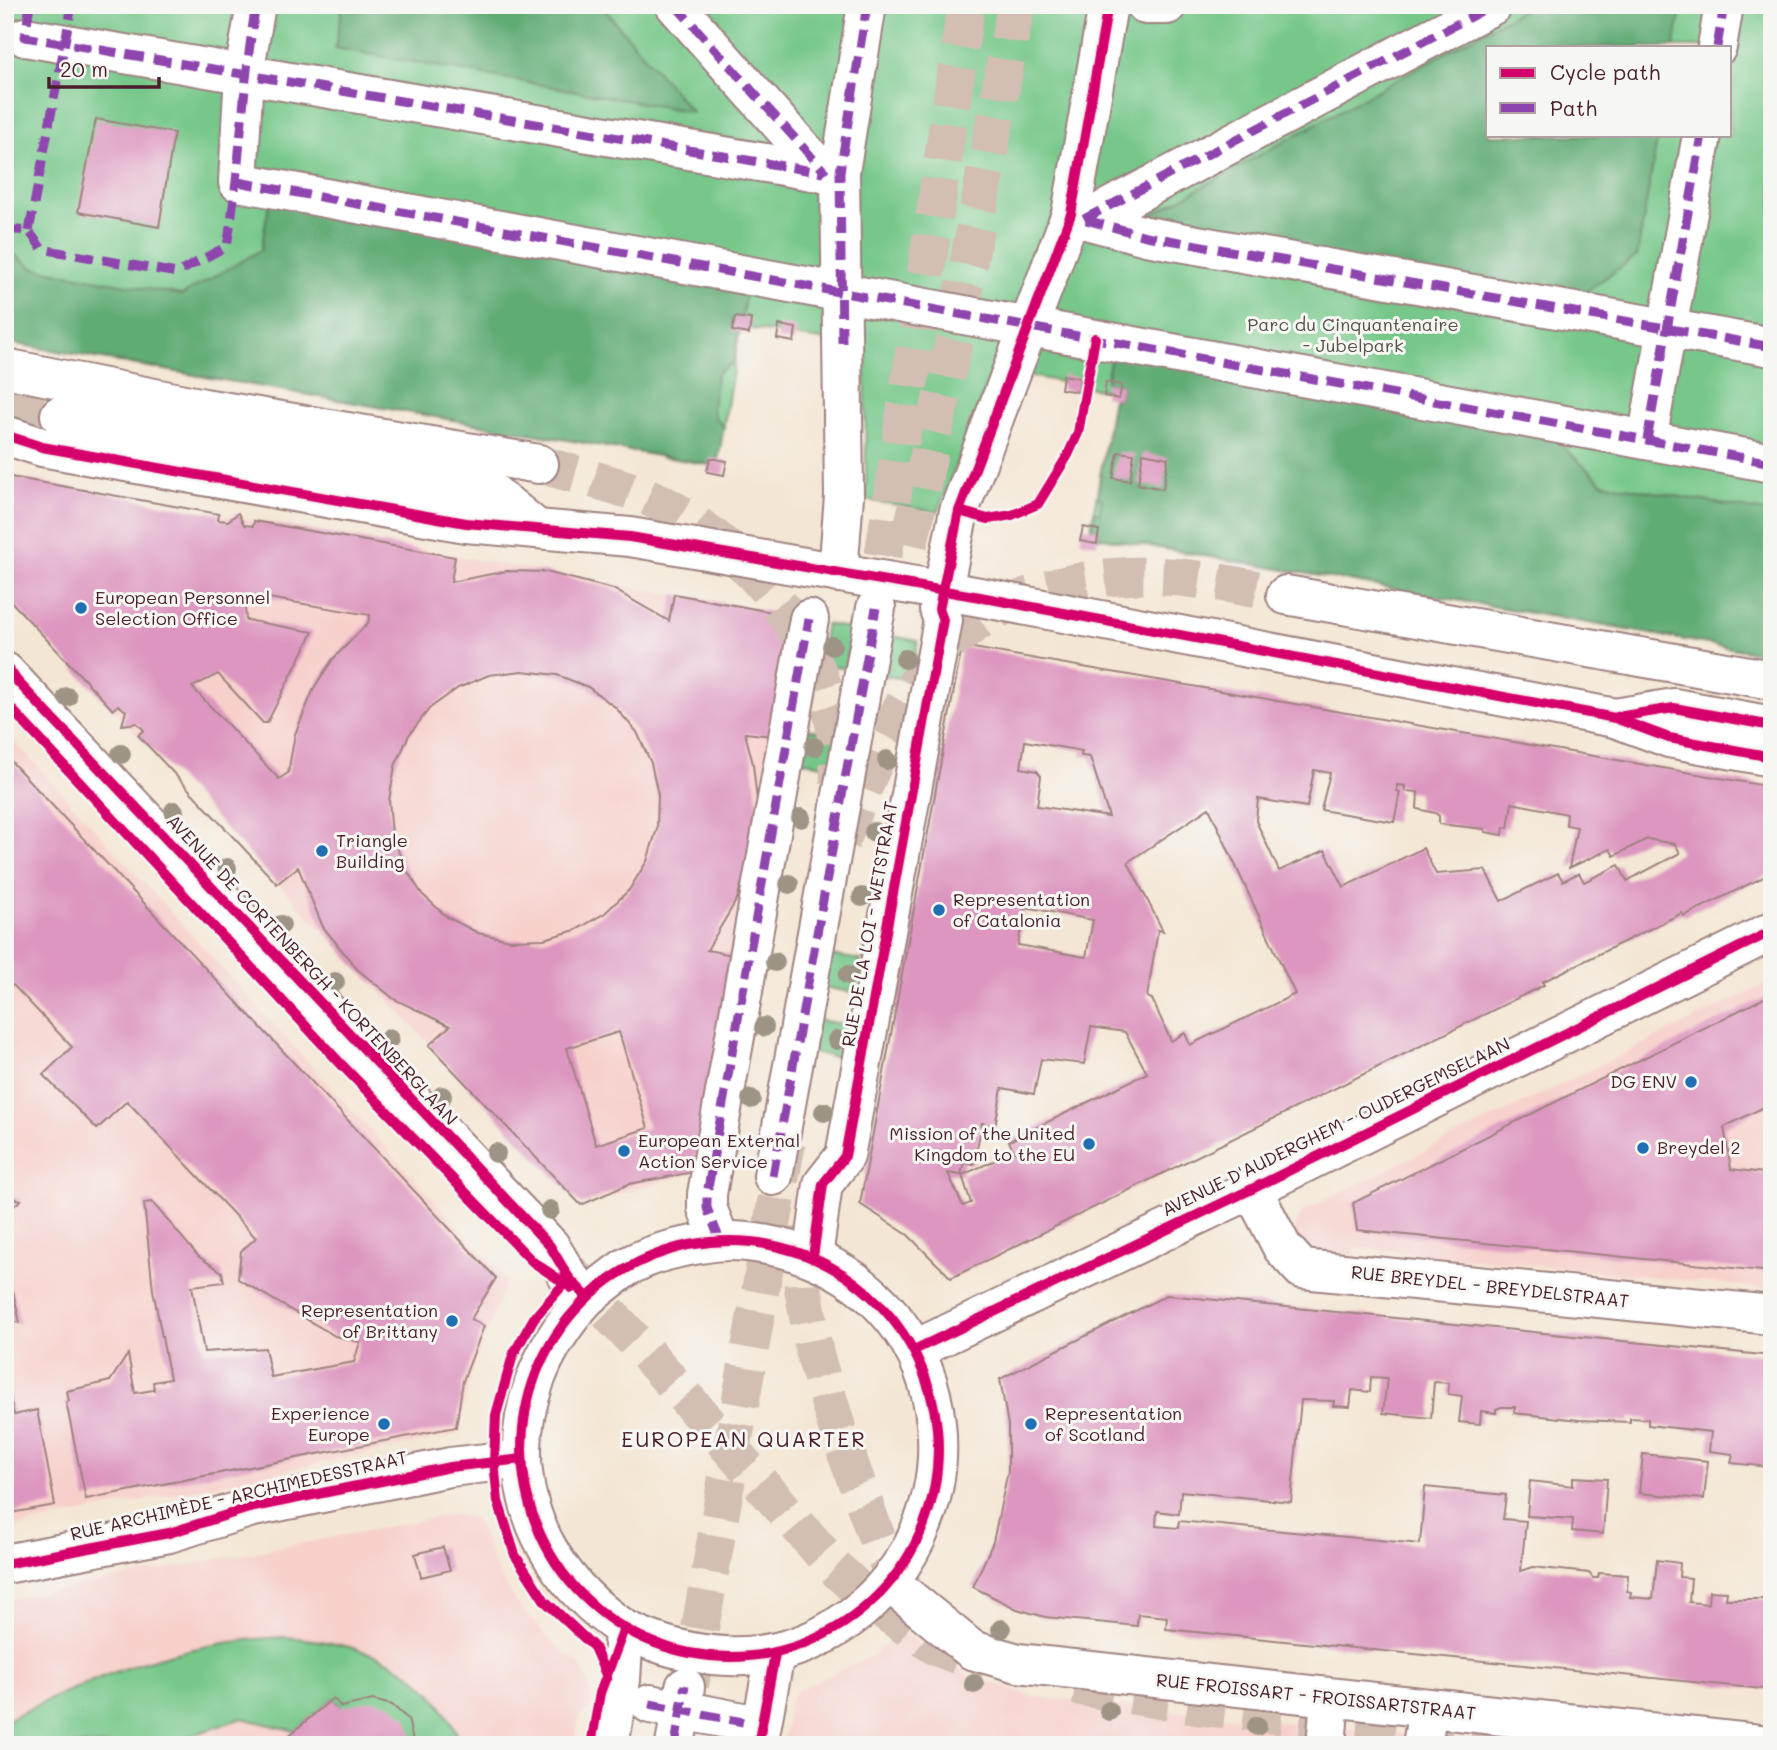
<svg xmlns="http://www.w3.org/2000/svg" width="1777" height="1750" font-family="Mali,sans-serif">
	<style>
		.built { fill: #f7d0cc }
		.green { fill: #76c789; stroke: #60735a; stroke-width: 2; fill-rule: evenodd }
		.forest { fill: #60ac75; stroke: #556650; stroke-width: 2 }
		.building { fill: #dd96bf; fill-rule: evenodd }
		.lines { fill: none; stroke-linecap: round; stroke-linejoin: round }
		.highway-tunnel { stroke: #d2beb2; stroke-width: 38; stroke-dasharray: 38 19; stroke-linecap: butt }
		.minor-casing { stroke: #9f8280; stroke-width: 42 }
		.major-casing { stroke: #9f8280; stroke-width: 42 }
		.highway-casing { stroke: #9f8280; stroke-width: 42 }
		.minor { stroke: #fff; stroke-width: 38 }
		.major { stroke: #fff; stroke-width: 38 }
		.highway { stroke: #fff; stroke-width: 38 }
		.quiet { stroke: #8e44ad; stroke-width: 9; stroke-dasharray: 18 9; stroke-linecap: butt }
		.cycleway-casing { stroke: #f6f6f2; stroke-width: 15 }
		.cycleway { stroke: #d6006c; stroke-width: 10 }
		.tree { fill: #9e9486 }
		.poi-dot { fill: #1f6fb2; stroke: #f6f6f2; stroke-width: 2.5 }
		.labels { text-anchor: middle; stroke-width: 6; stroke-linejoin: round; paint-order: stroke }
		.park-label { font-size: 18px; fill: #575147; stroke: #f6f6f2 }
		.poi-label { font-size: 18px; fill: #4a1f2b; stroke: #f6f6f2; text-anchor: start }
		.street-label { font-size: 18px; fill: #4a1f2b; stroke: #f6f6f2 }
		.quarter-label { font-size: 21px; letter-spacing: 2px; fill: #4a1f2b; stroke: #f6f6f2 }
	</style>
	<rect width="100%" height="100%" fill="#f6f6f2"/>
	<filter id="ink" filterUnits="userSpaceOnUse"><feTurbulence type="fractalNoise" baseFrequency=".0143" numOctaves="2"/><feDisplacementMap in="SourceGraphic" scale="14" xChannelSelector="R" yChannelSelector="G"/><feConvolveMatrix kernelMatrix="1 2 1 2 8 2 1 2 1" color-interpolation-filters="sRGB"/></filter>
	<filter id="wash" filterUnits="userSpaceOnUse"><feTurbulence type="fractalNoise" baseFrequency=".00686" numOctaves="4" result="noise"/><feDisplacementMap in="SourceGraphic" scale="28" xChannelSelector="R" yChannelSelector="G"/><feGaussianBlur stdDeviation="1.57" result="paint"/><feColorMatrix in="noise" values="0 0 0 0 0 0 0 0 0 0 0 0 0 0 0 0 0 1.4 0 .05"/><feComposite in="paint" operator="in"/></filter>
	<g filter="url(#wash)">
		<rect width="100%" height="100%" fill="#f4e6d4"/>
		<g class="built">
			<polygon points="5,476 793,616 694,1172 581,1205 5,594"/>
			<polygon points="5,731 507,1280 470,1374 459,1434 5,1529"/>
			<polygon points="1772,981 1772,1289 1354,1247 1353,1256 1306,1250 1299,1245 1294,1229 1303,1211"/>
			<polygon points="455,1514 475,1518 499,1575 516,1602 557,1647 578,1663 587,1678 593,1705 580,1715 574,1745 5,1745 5,1600"/>
			<polygon points="902,1632 972,1677 1036,1697 1510,1745 783,1745 790,1701 797,1690 869,1657"/>
		</g>
		<g class="green">
			<path d="M5,5h1767v650l-682,-119 24,-144 -121,-23 -55,143 -72,-12 -1,-153 -125,-20 -23,139 -712,-124zM1488,47h242v88h-242z"/>
			<polygon points="826,624 852,629 845,668 819,664"/>
			<polygon points="886,635 918,641 911,680 879,675"/>
			<polygon points="807,729 844,735 839,768 802,761"/>
			<polygon points="824,954 861,960 855,993 818,986"/>
			<polygon points="812,1019 849,1025 844,1058 806,1052"/>
			<path d="M284,1637c79,6 148,26 177,108h-85l-43,-47 -38,33 -53,-13 -78,27h-159v-24c93,-47 175,-79 279,-84z"/>
		</g>
		<g class="forest">
			<polygon points="343,5 509,5 527,14 552,18 567,5 601,5 692,112 335,48"/>
			<polygon points="1531,5 1682,5 1674,47 1488,47 1488,135 1658,135 1637,256 1568,304 1135,224"/>
			<polygon points="270,198 747,286 734,362 717,373 712,408 715,418 724,426 717,466 5,342 5,247 33,268 182,295 261,250"/>
			<polygon points="1112,350 1545,431 1603,483 1772,513 1772,655 1098,537 1099,530 1091,529 1094,512 1100,512 1102,499 1097,497 1113,398 1119,399 1122,385 1106,382"/>
		</g>
		<g id="blocks">
			<g class="building">
				<polygon points="96,119 174,133 159,227 78,212"/>
				<polygon points="735,317 751,319 749,334 732,331"/>
				<polygon points="779,325 796,328 794,342 777,339"/>
				<polygon points="1063,375 1080,378 1078,392 1061,389"/>
				<polygon points="1106,382 1122,385 1119,399 1104,396"/>
				<polygon points="1118,452 1134,454 1130,481 1113,478"/>
				<polygon points="1143,453 1168,458 1163,489 1138,484"/>
				<polygon points="710,458 727,461 724,475 707,472"/>
				<path d="M5,476l214,38 -1,6 10,1 10,-8 6,12 9,1 1,-5 201,36 -4,25 56,-11 39,1 67,17 56,32 5,-27 119,22 -21,120 -27,-3 8,31 4,37 -3,40 -17,58 -30,51 26,5 -39,217 -65,12 -48,21 -152,-160 21,-19 -56,-27 -37,-30 -34,-42 -25,-60 -21,17 -139,-149 6,-5 -7,-7 -15,2 4,-14 -8,-6 -5,5 -108,-115zM244,594l126,21 -2,8 -35,36 -18,27 -20,48 -7,39 -9,6 -87,-92 26,-13 45,49h4l46,-91 -67,-12zM522,671l35,4 31,12 27,20 22,25 14,31 7,32 -1,34 -10,32 -18,29 -24,23 -29,17 -32,9 -34,1 -32,-7 -31,-16 -25,-23 -18,-28 -12,-32 -3,-34 6,-34 14,-31 21,-27 28,-20 31,-13zM619,1032l29,96 -52,17 -29,-97z"/>
				<polygon points="1083,527 1099,530 1097,544 1080,541"/>
				<path d="M962,646l810,141v86l-88,43 -2,-3 -140,69 2,3 -593,293 -43,-43 -48,-31zM1025,741l57,10 -1,5 9,1 19,60 -72,-11 4,-30 -4,-5 -16,-3zM1314,770l16,3 -9,37 73,12 6,-30 -3,-1v-6l8,1v5l13,1 -1,17 18,4 4,3v8l46,5v3l18,3 1,-8 4,1 4,-25 55,11 -1,11 11,2 -8,41 41,-19 4,7 33,-17 28,5 5,9 -53,28 -8,-16 -35,17 -5,-9 -16,8 -5,-8 -57,28 -16,-31 -49,4 -13,-26 -79,39 -19,-37 -46,21 -23,-50 2,-22 49,8zM1209,808l86,186 -105,51 -5,-12 -14,8 -19,-42 -5,-2 11,-67 5,1 -35,-69zM1025,907l68,13 -7,37 -68,-12zM1091,1027l34,5 22,41 -138,68 5,11 -52,23 9,28 -8,3 -15,-33 13,2 3,-13 10,2 8,-41 13,3 7,-38 32,6 7,-35 43,5z"/>
				<polygon points="5,755 496,1278 471,1319 484,1326 463,1381 456,1427 86,1499 66,1402 69,1401 67,1391 110,1381 128,1354 135,1393 154,1390 153,1382 170,1379 153,1290 144,1203 152,1202 198,1256 222,1272 224,1282 192,1286 204,1352 265,1348 271,1377 354,1362 360,1342 335,1336 238,1279 241,1251 256,1238 127,1101 97,1129 43,1075 72,1047 13,985 5,992"/>
				<polygon points="1772,994 1772,1103 1724,1127 1731,1169 1772,1174 1772,1272 1357,1230 1353,1203"/>
				<polygon points="5,1197 21,1200 5,1213"/>
				<polygon points="5,1289 13,1291 20,1323 5,1320"/>
				<polygon points="1167,1295 1772,1356 1772,1458 1768,1467 1731,1463 1733,1454 1709,1451 1711,1432 1648,1425 1648,1419 1630,1418 1630,1422 1579,1420 1514,1413 1515,1407 1501,1407 1496,1409 1496,1413 1481,1411 1480,1424 1459,1422 1462,1396 1448,1394 1449,1383 1434,1382 1431,1418 1383,1413 1387,1378 1371,1377 1370,1392 1352,1390 1350,1407 1333,1406 1334,1401 1301,1400 1291,1502 1181,1491 1179,1514 1157,1511 1156,1526 1178,1528 1179,1521 1420,1544 1425,1487 1506,1495 1503,1519 1526,1521 1521,1571 1532,1567 1589,1573 1593,1578 1598,1578 1599,1573 1628,1575 1627,1591 1631,1592 1630,1597 1653,1599 1657,1560 1680,1563 1679,1577 1691,1578 1689,1602 1708,1604 1709,1591 1727,1592 1726,1599 1772,1599 1772,1690 1166,1629 1167,1617 1138,1614 1137,1626 1045,1617 1017,1609 973,1587 993,1542 1008,1471 1008,1425 1000,1379"/>
				<polygon points="5,1376 14,1415 37,1410 55,1505 5,1514"/>
				<polygon points="1643,1454 1708,1461 1704,1499 1639,1493"/>
				<polygon points="1573,1477 1607,1479 1603,1534 1572,1531 1573,1519 1527,1516 1530,1481 1573,1486"/>
				<polygon points="443,1547 450,1570 421,1577 415,1554"/>
				<polygon points="333,1698 341,1707 373,1700 392,1705 408,1719 414,1745 278,1745"/>
			</g>
		</g>
	</g>
	<g filter="url(#ink)">
		<use href="#blocks" fill-opacity="0" stroke="#9f8280" stroke-width="2"/>
		<g class="lines">
			<g class="highway-tunnel">
				<polyline points="5,406 60,415"/>
				<path d="M539,464c36,11 90,23 122,39 83,43 150,124 172,215 4,20 5,43 6,64"/>
				<polyline points="909,544 956,332 1016,5"/>
				<polyline points="875,612 966,5"/>
				<path d="M841,841c24,-54 44,-113 79,-163 52,-75 145,-105 234,-102 45,1 89,11 132,19"/>
				<polyline points="801,1227 803,1288 815,1355 839,1434 882,1552 910,1598"/>
				<polyline points="569,1271 649,1356 835,1568 874,1604 936,1647 986,1666"/>
				<polyline points="690,1685 787,1141"/>
				<polyline points="1075,1686 1196,1706 1541,1745"/>
			</g>
			<g class="minor-casing">
				<g id="minor">
					<polyline points="256,5 244,73 238,182 1772,463"/>
					<polyline points="675,5 824,173 834,172"/>
					<polyline points="1146,5 1167,5"/>
					<polyline points="25,37 824,173"/>
					<polyline points="1717,47 1724,5"/>
					<polyline points="1076,216 1086,220 1493,5"/>
					<polyline points="1086,220 1146,236 1772,347"/>
					<polyline points="5,435 42,447 466,523 630,537 980,597 1615,718 1669,738 1772,757"/>
					<polyline points="1647,440 1702,135"/>
					<polyline points="838,573 844,496 840,172 867,5"/>
					<polyline points="1615,718 1674,708 1772,726"/>
					<polyline points="773,1176 876,608"/>
					<polyline points="1252,1189 1282,1247 1302,1269 1772,1315"/>
					<polyline points="720,1240 707,1208 707,1194 809,619"/>
					<polyline points="813,1257 823,1184 845,1156 943,620 939,609 959,511 1071,214 1108,5"/>
					<path d="M587,1297c12,-9 25,-20 38,-29 22,-13 49,-20 75,-24 31,-6 59,-2 89,6 179,52 199,286 43,380 -65,39 -142,31 -208,-1"/>
					<polyline points="914,1350 1252,1189 1772,931"/>
					<polyline points="5,1564 169,1533 249,1508 450,1467 522,1459"/>
					<polyline points="890,1583 972,1650 1018,1663 1768,1745"/>
					<polyline points="650,1704 743,1722"/>
					<polyline points="675,1745 685,1687"/>
					<polyline points="758,1745 775,1654"/>
					<polyline points="1326,1745 1330,1699"/>
					<polyline points="1422,1745 1428,1709"/>
				</g>
			</g>
			<g class="major-casing">
				<path id="major" d="M5,672l545,574 19,32 18,19c-98,107 -85,250 37,332l-3,51 -12,65"/>
			</g>
			<g class="highway-casing">
				<g id="highway">
					<polyline points="5,368 204,408 539,464"/>
					<polyline points="60,415 493,493 537,529"/>
					<polyline points="1286,595 1772,680"/>
				</g>
			</g>
			<use href="#minor" class="minor"/>
			<use href="#major" class="major"/>
			<use href="#highway" class="highway"/>
			<g class="quiet">
				<polyline points="30,5 25,37 824,173"/>
				<polyline points="675,5 826,173"/>
				<polyline points="1146,5 1167,5"/>
				<polyline points="1717,47 1724,5"/>
				<polyline points="238,182 1772,463"/>
				<polyline points="1084,219 1493,5"/>
				<polyline points="1086,220 1146,236 1772,347"/>
				<path d="M5,229l24,2 13,18 135,24 50,-27c14,-80 15,-161 29,-241"/>
				<polyline points="29,231 72,5"/>
				<polyline points="842,343 840,172 867,5"/>
				<polyline points="1647,440 1702,135"/>
				<polyline points="773,1176 876,608"/>
				<polyline points="720,1240 707,1208 707,1194 809,619"/>
				<polyline points="650,1704 743,1722"/>
				<polyline points="675,1745 685,1685"/>
			</g>
			<g class="cycleway-casing">
				<g id="cycleway">
					<polyline points="5,435 42,447 466,523 630,537 980,597 1615,718 1669,738 1772,757"/>
					<polyline points="959,511 988,519 1012,515 1038,504 1068,455 1078,433 1095,338"/>
					<polyline points="5,663 17,681 550,1246 569,1278 587,1297"/>
					<polyline points="5,702 341,1064 533,1262 572,1288"/>
					<polyline points="1617,717 1674,708 1772,726"/>
					<circle cx="730" cy="1449" r="208"/>
					<polyline points="813,1257 823,1184 845,1156 943,620 939,609 959,511 1071,214 1108,5"/>
					<polyline points="569,1278 534,1318 513,1355 496,1415 494,1462 498,1501 515,1555 545,1601 594,1647 607,1677"/>
					<polyline points="914,1350 1252,1189 1772,931"/>
					<polyline points="5,1564 169,1533 249,1508 450,1467 522,1459"/>
					<polyline points="591,1745 600,1693 624,1629"/>
					<polyline points="758,1745 775,1654"/>
				</g>
			</g>
			<use href="#cycleway" class="cycleway"/>
		</g>
		<g class="tree">
			<circle cx="832" cy="646" r="10"/>
			<circle cx="905" cy="659" r="10"/>
			<circle cx="67" cy="697" r="10"/>
			<circle cx="814" cy="747" r="10"/>
			<circle cx="121" cy="754" r="10"/>
			<circle cx="887" cy="760" r="10"/>
			<circle cx="174" cy="811" r="10"/>
			<circle cx="801" cy="818" r="10"/>
			<circle cx="874" cy="832" r="10"/>
			<circle cx="227" cy="868" r="10"/>
			<circle cx="789" cy="884" r="10"/>
			<circle cx="862" cy="897" r="10"/>
			<circle cx="281" cy="925" r="10"/>
			<circle cx="775" cy="962" r="10"/>
			<circle cx="848" cy="975" r="10"/>
			<circle cx="335" cy="982" r="10"/>
			<circle cx="764" cy="1027" r="10"/>
			<circle cx="389" cy="1039" r="10"/>
			<circle cx="837" cy="1040" r="10"/>
			<circle cx="442" cy="1096" r="10"/>
			<circle cx="751" cy="1099" r="10"/>
			<circle cx="824" cy="1112" r="10"/>
			<circle cx="496" cy="1153" r="10"/>
			<circle cx="550" cy="1210" r="10"/>
			<circle cx="1001" cy="1629" r="10"/>
			<circle cx="974" cy="1684" r="10"/>
			<circle cx="1109" cy="1711" r="10"/>
			<circle cx="1257" cy="1726" r="10"/>
		</g>
	</g>
	<g class="poi-dot">
		<circle cx="81" cy="608" r="7"/>
		<circle cx="322" cy="851" r="7"/>
		<circle cx="939" cy="910" r="7"/>
		<circle cx="1691" cy="1082" r="7"/>
		<circle cx="1089" cy="1144" r="7"/>
		<circle cx="1643" cy="1148" r="7"/>
		<circle cx="624" cy="1151" r="7"/>
		<circle cx="452" cy="1321" r="7"/>
		<circle cx="384" cy="1424" r="7"/>
		<circle cx="1031" cy="1424" r="7"/>
	</g>
	<g class="labels">
		<g class="park-label">
			<text x="1353" y="331">Parc du Cinquantenaire<tspan x="1353" dy="21">- Jubelpark</tspan></text>
		</g>
		<g class="poi-label">
			<text x="95" y="604">European Personnel<tspan x="95" dy="21">Selection Office</tspan></text>
			<text x="336" y="847">Triangle<tspan x="336" dy="21">Building</tspan></text>
			<text x="953" y="906">Representation<tspan x="953" dy="21">of Catalonia</tspan></text>
			<text x="1677" y="1088" text-anchor="end">DG ENV</text>
			<text x="1075" y="1140" text-anchor="end">Mission of the United<tspan x="1075" dy="21">Kingdom to the EU</tspan></text>
			<text x="638" y="1147">European External<tspan x="638" dy="21">Action Service</tspan></text>
			<text x="1657" y="1154">Breydel 2</text>
			<text x="438" y="1317" text-anchor="end">Representation<tspan x="438" dy="21">of Brittany</tspan></text>
			<text x="370" y="1420" text-anchor="end">Experience<tspan x="370" dy="21">Europe</tspan></text>
			<text x="1045" y="1420">Representation<tspan x="1045" dy="21">of Scotland</tspan></text>
		</g>
		<g class="street-label">
			<text transform="translate(870 924) rotate(-80)" y="6">RUE DE LA LOI - WETSTRAAT</text>
			<text transform="translate(312 970) rotate(47)" y="6">AVENUE DE CORTENBERGH - KORTENBERGLAAN</text>
			<text transform="translate(1336 1127) rotate(-26)" y="6">AVENUE D'AUDERGHEM - OUDERGEMSELAAN</text>
			<text transform="translate(1490 1287) rotate(6)" y="6">RUE BREYDEL - BREYDELSTRAAT</text>
			<text transform="translate(239 1496) rotate(-13)" y="6">RUE ARCHIMÈDE - ARCHIMEDESSTRAAT</text>
			<text transform="translate(1316 1697) rotate(6)" y="6">RUE FROISSART - FROISSARTSTRAAT</text>
		</g>
		<g class="quarter-label">
			<text x="744" y="1447">EUROPEAN QUARTER</text>
		</g>
	</g>
	<rect width="1777" height="1750" fill="none" stroke="#f6f6f2" stroke-width="28"/>
	<rect x="1486" y="46" width="245" height="91" fill="#f6f6f2" stroke="#b1a0a2" stroke-width="2"/>
	<rect x="1500" y="68" width="35" height="10" fill="#d6006c" stroke="#b1a0a2" stroke-width="2"/>
	<text x="1550" y="80" font-size="21" fill="#4a1f2b">Cycle path</text>
	<rect x="1500" y="103" width="35" height="10" fill="#8e44ad" stroke="#b1a0a2" stroke-width="2"/>
	<text x="1550" y="116" font-size="21" fill="#4a1f2b">Path</text>
	<path d="M49 77v10h110v-10" fill="none" stroke="#4a1f2b" stroke-width="3.5"/>
	<text x="60" y="77" font-size="21" fill="#4a1f2b" stroke="#f6f6f2" stroke-width="5" paint-order="stroke">20 m</text>
</svg>
